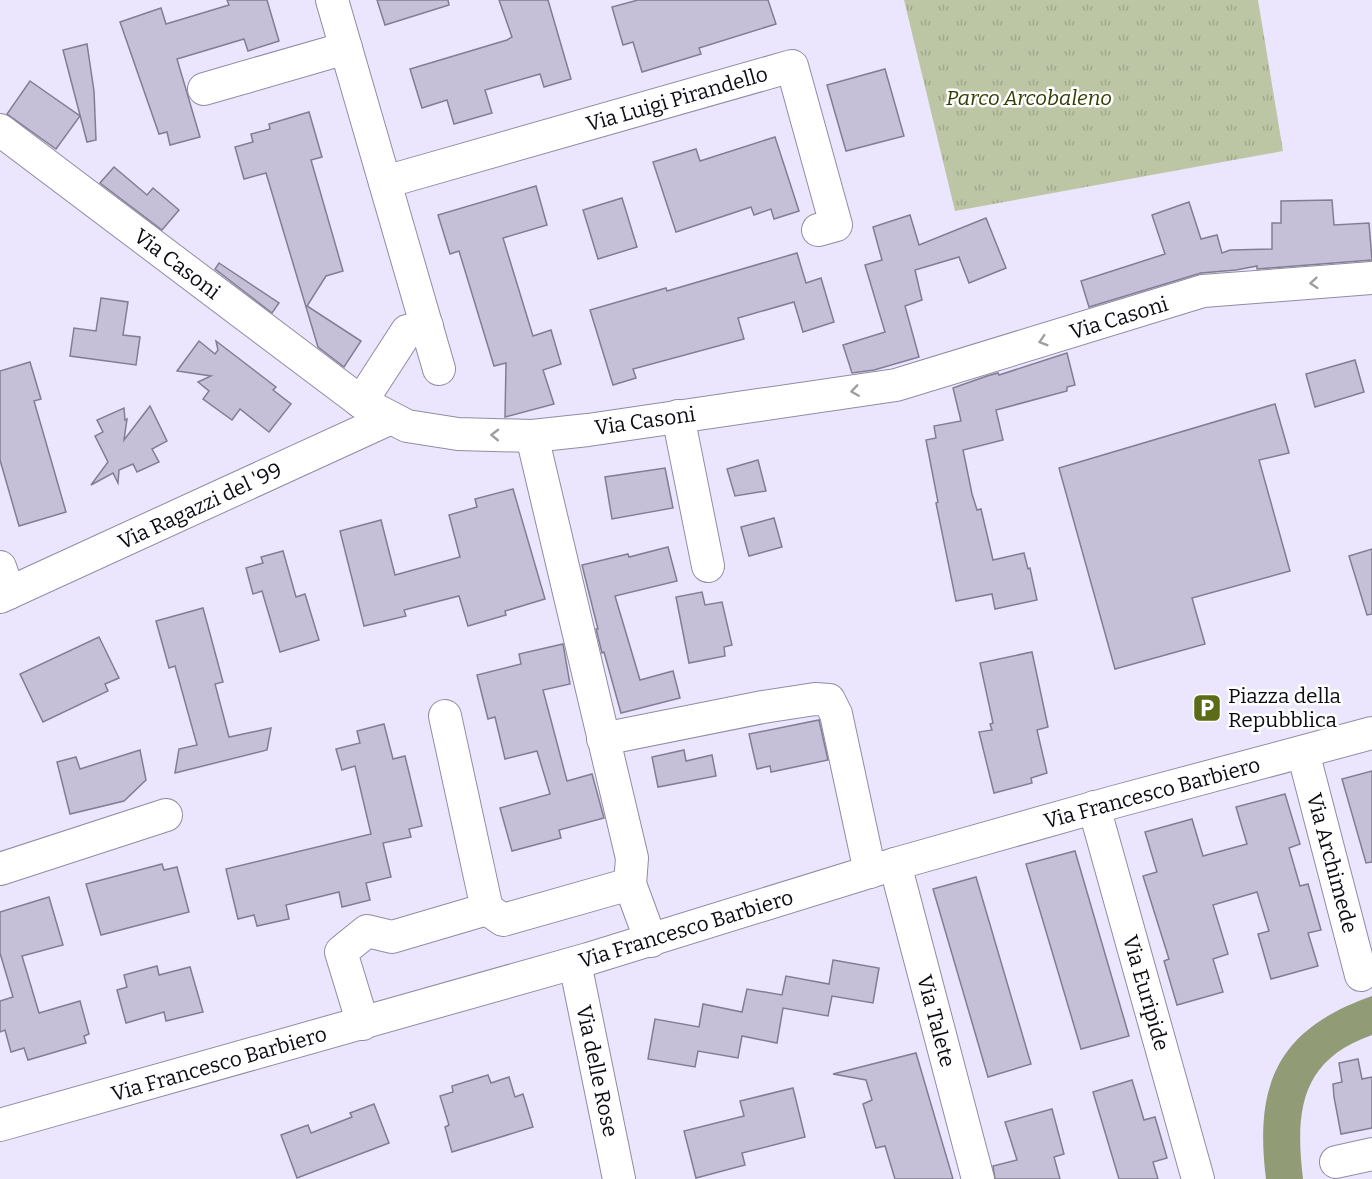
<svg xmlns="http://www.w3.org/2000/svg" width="1372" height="1179" font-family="Bitter,serif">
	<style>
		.park { fill: url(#park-tufts) }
		.water { fill: #919b76 }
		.building { fill: #c5c0d8; stroke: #827d93; stroke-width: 1.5 }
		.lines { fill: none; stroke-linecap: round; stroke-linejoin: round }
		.minor-casing { stroke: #918ca2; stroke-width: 34 }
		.minor { stroke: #fff; stroke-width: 32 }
		.oneway { stroke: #9e9da1 }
		.labels { text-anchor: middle; stroke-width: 5; stroke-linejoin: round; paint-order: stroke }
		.park-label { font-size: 21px; font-style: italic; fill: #333e00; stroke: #fff }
		.street-label { font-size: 21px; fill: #0d0b13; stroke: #fff }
		.poi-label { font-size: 21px; fill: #0d0b13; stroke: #fff; text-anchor: start }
	</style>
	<defs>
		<pattern id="park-tufts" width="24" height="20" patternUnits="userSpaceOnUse" patternTransform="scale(1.5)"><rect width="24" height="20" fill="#bcc6a5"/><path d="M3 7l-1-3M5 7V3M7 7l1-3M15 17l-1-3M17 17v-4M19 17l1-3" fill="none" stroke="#a0a98d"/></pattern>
	</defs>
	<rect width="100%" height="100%" fill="#ebe6fe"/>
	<polygon class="park" points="904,0 1258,0 1283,151 955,211"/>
	<path class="water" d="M1372,996v39c-72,25 -77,77 -69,144h-37c-12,-96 12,-150 106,-183z"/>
	<g class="building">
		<polygon points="227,0 267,0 279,41 248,51 244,39 177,59 200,137 170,145 167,132 159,134 120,22 161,8 166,24 229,5"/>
		<polygon points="377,0 448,0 449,5 385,25"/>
		<polygon points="499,0 548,0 571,79 544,87 540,74 485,90 492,113 454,124 447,100 422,108 410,69 507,40 512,37"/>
		<polygon points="638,0 768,0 776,24 699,48 701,54 642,72 633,42 623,45 612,7"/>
		<polygon points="87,44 94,91 96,140 87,142 63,50"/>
		<polygon points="885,69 904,136 846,151 827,85"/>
		<polygon points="30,81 80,116 56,149 7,114"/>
		<polygon points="309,112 322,157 311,160 343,271 326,276 307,306 361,341 344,367 318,347 266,173 244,179 235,147 253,142 251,134 270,129 269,124"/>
		<polygon points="775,137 799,211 774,219 771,209 754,215 751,207 676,232 653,162 696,149 700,161"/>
		<polygon points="114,167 147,195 153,188 179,210 162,230 100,183"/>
		<polygon points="536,186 547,225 503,238 533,336 551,330 561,364 543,370 554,404 505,417 506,363 494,366 459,251 450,254 438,215"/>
		<polygon points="622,198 637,247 598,259 583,210"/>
		<polygon points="1332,200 1334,225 1369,223 1372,260 1257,269 1257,266 1236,270 1201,273 1089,307 1081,281 1165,254 1152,215 1189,202 1201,239 1217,235 1222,253 1230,250 1272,249 1272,223 1281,223 1281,201"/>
		<polygon points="910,215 919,245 986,218 1006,268 969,283 959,257 915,270 922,300 905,306 919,357 874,370 852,373 843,345 885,332 865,265 882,260 873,227"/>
		<polygon points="797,253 806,283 821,278 834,322 803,332 794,302 738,318 744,339 633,369 636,378 613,385 590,310 666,288 667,291"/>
		<polygon points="219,263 279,303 272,313 215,269"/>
		<polygon points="101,298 128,302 123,335 140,337 136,365 70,356 74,328 96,331"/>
		<polygon points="199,341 215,354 218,350 216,341 276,387 273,390 291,404 269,432 240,409 232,420 203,399 209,391 198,382 211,376 177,371"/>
		<polygon points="1067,353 1075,385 1067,387 1067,391 996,410 1003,440 963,450 972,494 977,510 981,509 993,560 1024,553 1028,569 1030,568 1037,600 995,609 992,594 956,601 936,503 938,502 926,440 936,438 934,426 961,421 953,388 987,376 998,373 999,375"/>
		<polygon points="1355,360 1364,392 1315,407 1306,374"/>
		<polygon points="30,362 41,399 34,401 66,512 19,526 0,460 0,371"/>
		<polygon points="1275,404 1289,453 1259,460 1290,571 1192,598 1205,644 1115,669 1059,468"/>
		<polygon points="150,406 167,441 152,449 159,462 137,472 133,464 119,470 118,483 113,473 91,485 108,462 95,436 103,432 97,420 124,408 125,420 127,419 124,440"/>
		<polygon points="758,460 766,491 735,496 727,469"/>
		<polygon points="665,468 673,508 612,519 605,477"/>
		<polygon points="513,489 545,599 505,611 506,615 468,626 459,596 404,610 406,616 364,626 340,531 381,520 395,575 460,557 449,515 477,507 475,499"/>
		<polygon points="774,518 782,547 749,556 741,527"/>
		<polygon points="668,547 677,581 615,596 640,680 673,671 680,698 621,713 604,652 602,653 596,629 598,629 582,565 628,554 629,557"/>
		<polygon points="1372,549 1372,614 1367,615 1349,556"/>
		<polygon points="283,551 296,597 305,594 319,640 280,652 262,591 253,594 246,568 263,563 261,557"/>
		<polygon points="702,592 705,605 722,602 732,645 724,647 725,656 689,663 676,597"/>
		<polygon points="203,608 223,682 215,684 229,737 271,728 267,750 175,773 179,749 197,745 175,666 169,668 156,621"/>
		<polygon points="99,637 119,678 105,684 108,691 43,722 20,674"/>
		<polygon points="563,644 570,684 543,690 567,781 592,774 604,818 559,830 561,838 512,851 500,808 550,794 537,751 505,759 495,717 488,719 477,675 521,664 519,654"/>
		<polygon points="1032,652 1048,727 1037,730 1047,773 1031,778 1032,783 994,793 979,732 992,730 990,724 993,723 980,663"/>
		<polygon points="819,720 828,760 771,772 770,766 757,769 749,734"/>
		<polygon points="384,724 393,759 405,756 422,826 409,829 411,837 383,843 391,877 366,883 370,900 342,907 339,892 286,905 289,919 257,926 254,915 238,919 226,869 371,834 355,766 342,770 336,749 360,743 357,731"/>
		<polygon points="140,750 146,780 124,801 70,814 57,762 76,757 80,769"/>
		<polygon points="684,750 686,761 712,755 716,776 658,787 652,757"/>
		<polygon points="1372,771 1372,862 1366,863 1342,779"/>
		<polygon points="1285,794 1300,844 1289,848 1300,886 1308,884 1321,930 1308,933 1318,966 1271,979 1258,934 1269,931 1257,892 1213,905 1228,954 1213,959 1223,992 1177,1005 1164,961 1169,959 1143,876 1157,872 1145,832 1192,819 1203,856 1247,844 1236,807"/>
		<polygon points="1075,851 1129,1036 1081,1049 1026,864"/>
		<polygon points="162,864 164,870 177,867 189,912 101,935 86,884"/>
		<polygon points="976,877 1031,1064 988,1077 933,889"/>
		<polygon points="49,897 63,945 22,956 39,1013 80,1001 89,1034 84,1036 86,1043 28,1060 24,1048 11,1052 5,1030 0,1032 0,1001 13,997 0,953 0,912"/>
		<polygon points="833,960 879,968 873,1003 832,996 828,1016 783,1008 777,1043 742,1036 738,1058 698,1051 695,1067 648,1059 655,1019 699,1027 703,1004 742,1012 747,989 782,995 786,976 829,984"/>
		<polygon points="157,966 159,975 190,967 203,1012 166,1021 164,1012 126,1023 117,990 127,987 124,975"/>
		<polygon points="916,1053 940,1135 953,1179 895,1179 885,1146 876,1148 863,1104 872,1100 866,1080 833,1074"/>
		<polygon points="1358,1059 1362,1079 1372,1077 1372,1128 1341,1134 1334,1097 1333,1084 1342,1082 1339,1063"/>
		<polygon points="488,1075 491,1083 509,1077 515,1097 523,1094 533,1127 452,1152 445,1127 449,1125 440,1096 453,1092 452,1086"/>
		<polygon points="1132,1080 1144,1120 1155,1117 1167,1158 1153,1162 1158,1179 1119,1179 1093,1092"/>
		<polygon points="793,1088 805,1137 742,1153 745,1165 696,1178 684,1131 744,1116 740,1101"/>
		<polygon points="374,1104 389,1143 297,1178 281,1135 308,1125 311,1133 352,1117 350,1113"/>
		<polygon points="1052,1109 1064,1154 1054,1157 1060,1179 995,1179 993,1166 1017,1160 1005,1122"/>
	</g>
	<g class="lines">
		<g class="minor-casing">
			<g id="minor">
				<polyline points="332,0 439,369"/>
				<polyline points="204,89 346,48"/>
				<polyline points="0,130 361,402 407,426 458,434 532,436 588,430 896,385 1203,291 1372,278"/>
				<polyline points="385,182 792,66 836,225 818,230"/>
				<polyline points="361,402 407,331 427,326"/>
				<polyline points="678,416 708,566"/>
				<polyline points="532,436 632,858 630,884"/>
				<polyline points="0,567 9,593"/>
				<polyline points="0,597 391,418"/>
				<polyline points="603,739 763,707 815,699 829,700 836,714 870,872"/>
				<polyline points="1303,752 1361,975"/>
				<polyline points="1094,807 1198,1179"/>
				<polyline points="895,864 978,1179"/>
				<polyline points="0,869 166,815"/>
				<polyline points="487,909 503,920 630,884 651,941"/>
				<polyline points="575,963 619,1179"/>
				<polyline points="363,1024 341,952 367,931 392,937 487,909 445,716"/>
				<polyline points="0,1125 588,959 895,864 1114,802 1372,733"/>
				<polyline points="1336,1162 1372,1154"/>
			</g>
		</g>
		<use href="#minor" class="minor"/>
	</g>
	<defs><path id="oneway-chevron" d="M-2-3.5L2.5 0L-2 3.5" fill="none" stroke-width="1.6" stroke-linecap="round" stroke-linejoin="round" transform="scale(1.5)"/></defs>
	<g class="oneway">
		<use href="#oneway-chevron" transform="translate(1314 283) rotate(175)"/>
		<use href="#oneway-chevron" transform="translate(1043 341) rotate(163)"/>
		<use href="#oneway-chevron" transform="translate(855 391) rotate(172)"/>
		<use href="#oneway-chevron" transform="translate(495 435) rotate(-179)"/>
	</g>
	<defs>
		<g id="parking-square" transform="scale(1.5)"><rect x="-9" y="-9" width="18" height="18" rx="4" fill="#5b6b17" stroke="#fff"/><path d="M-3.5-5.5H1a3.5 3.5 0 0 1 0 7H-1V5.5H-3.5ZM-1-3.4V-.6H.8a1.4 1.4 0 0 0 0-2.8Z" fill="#fff"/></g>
	</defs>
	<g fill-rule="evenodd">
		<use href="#parking-square" x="1207" y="708"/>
	</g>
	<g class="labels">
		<g class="park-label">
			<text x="1029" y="105">Parco Arcobaleno</text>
		</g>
		<g class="street-label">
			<text transform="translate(677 99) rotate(-16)" y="7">Via Luigi Pirandello</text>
			<text transform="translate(177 264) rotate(37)" y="7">Via Casoni</text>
			<text transform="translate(1119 318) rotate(-17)" y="7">Via Casoni</text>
			<text transform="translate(645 421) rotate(-8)" y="7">Via Casoni</text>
			<text transform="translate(200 506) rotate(-25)" y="7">Via Ragazzi del '99</text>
			<text transform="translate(1152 793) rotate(-15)" y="7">Via Francesco Barbiero</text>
			<text transform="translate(1332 863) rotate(75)" y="7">Via Archimede</text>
			<text transform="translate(686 929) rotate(-17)" y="7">Via Francesco Barbiero</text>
			<text transform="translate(1146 993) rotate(74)" y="7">Via Euripide</text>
			<text transform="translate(936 1021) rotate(75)" y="7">Via Talete</text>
			<text transform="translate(219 1064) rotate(-16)" y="7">Via Francesco Barbiero</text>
			<text transform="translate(597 1071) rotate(78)" y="7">Via delle Rose</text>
		</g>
		<g class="poi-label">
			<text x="1228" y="703">Piazza della<tspan x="1228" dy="24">Repubblica</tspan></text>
		</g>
	</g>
</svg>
